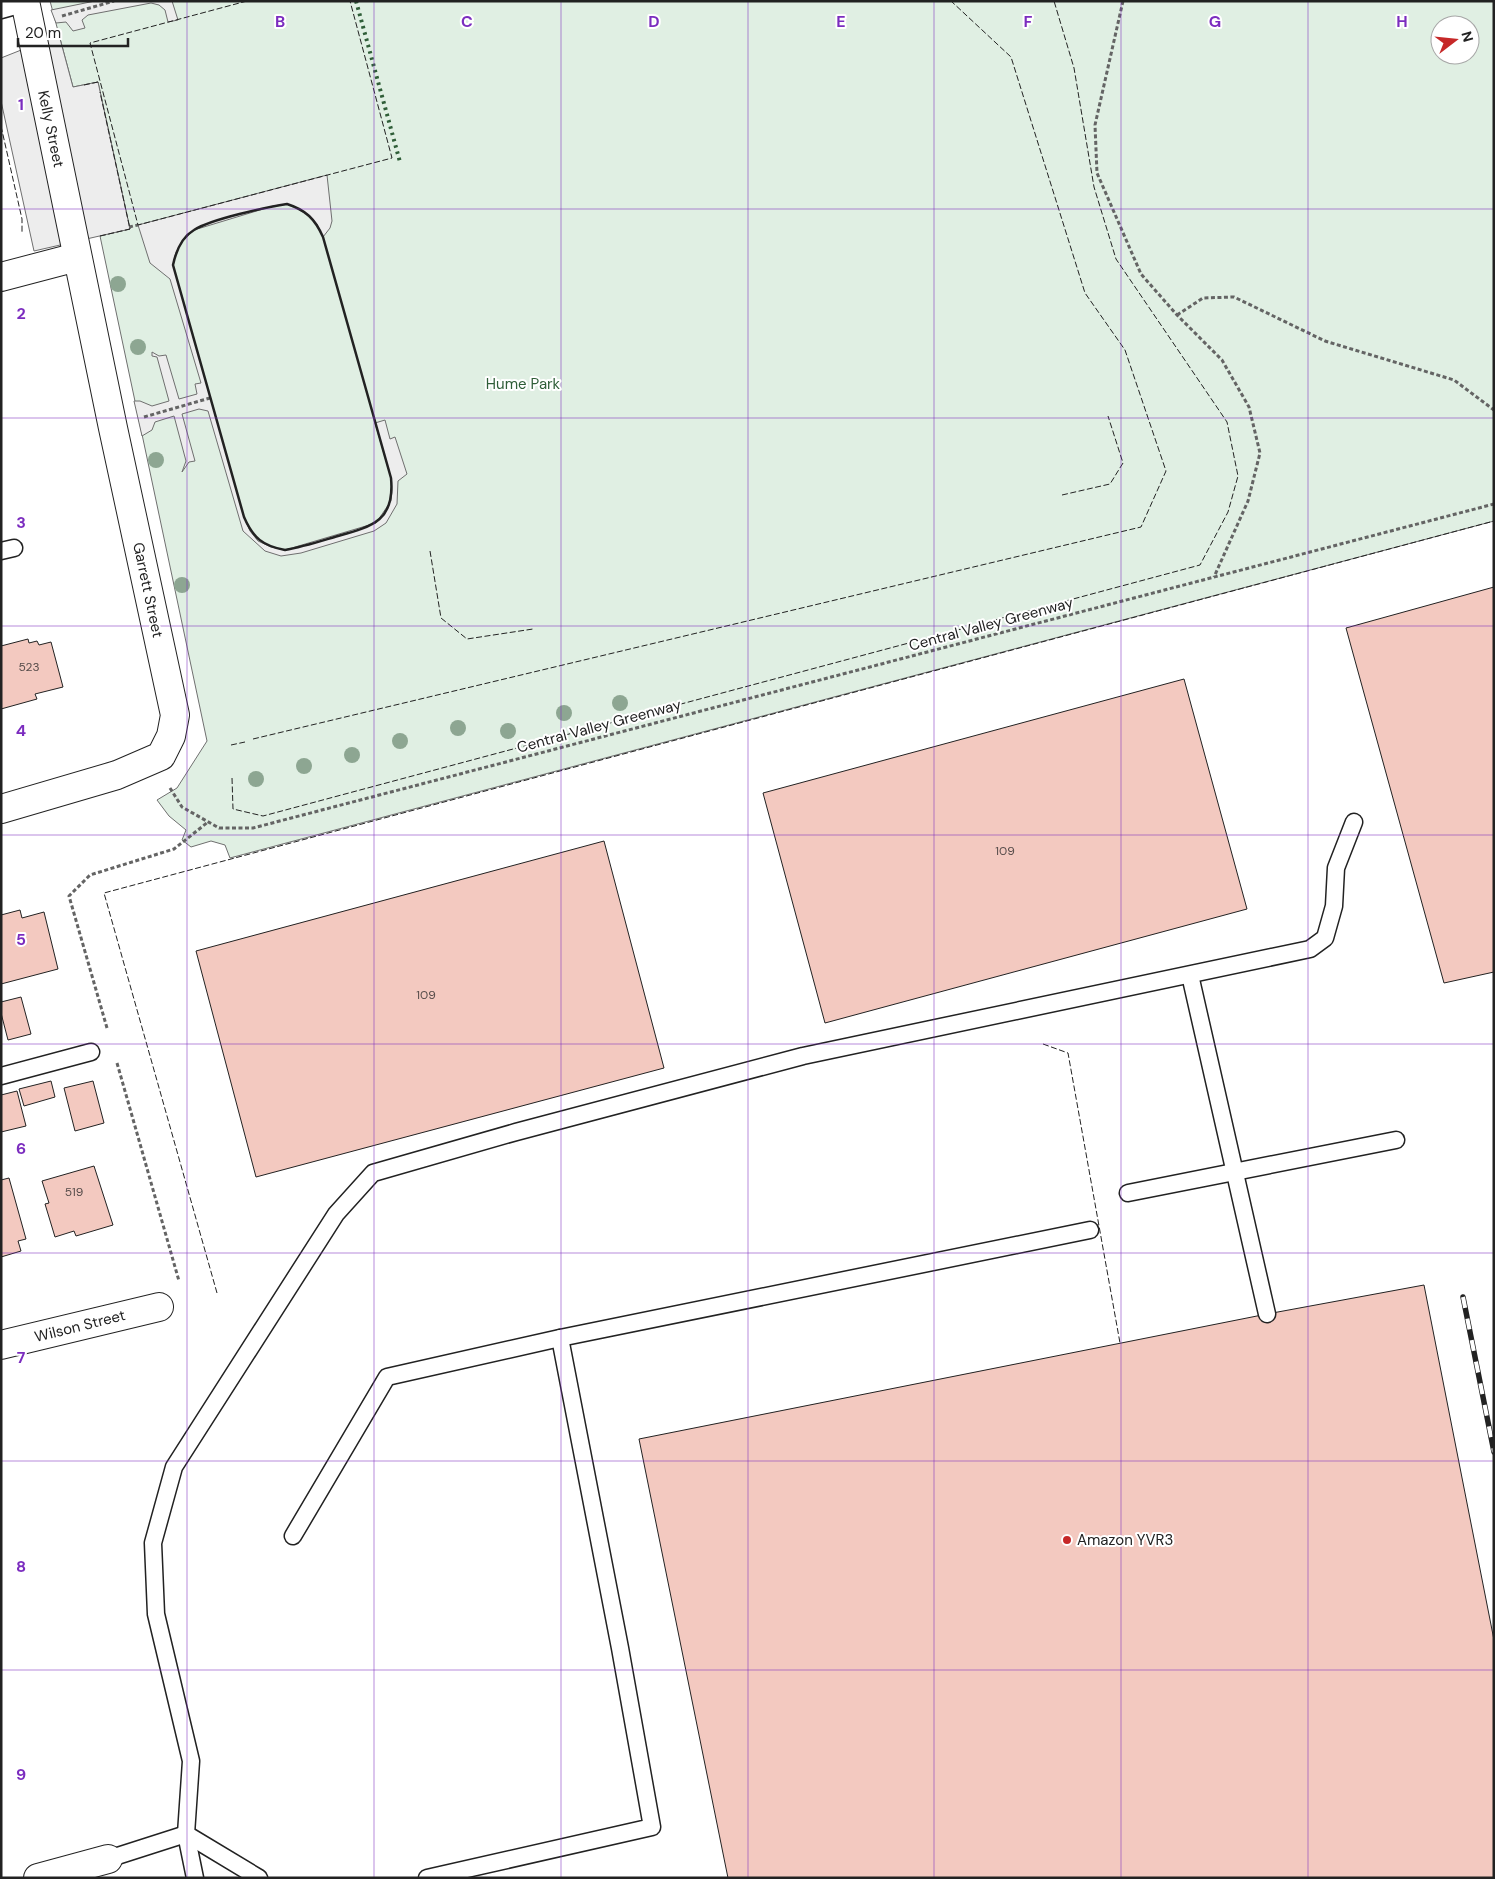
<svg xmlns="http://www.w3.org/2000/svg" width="1495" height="1879" font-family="'DM Sans',sans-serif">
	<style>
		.green { fill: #e0efe3; stroke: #6f6f6f; fill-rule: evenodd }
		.parking { fill: #ededed; stroke: #6f6f6f }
		.building { fill: #f3c9c0; stroke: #222 }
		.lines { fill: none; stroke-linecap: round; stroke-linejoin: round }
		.service-casing { stroke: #222; stroke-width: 19 }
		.minor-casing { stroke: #222; stroke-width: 30 }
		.path { stroke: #646464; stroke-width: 3; stroke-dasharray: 4 2.5; stroke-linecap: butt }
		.service { stroke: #fff; stroke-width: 16 }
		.minor { stroke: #fff; stroke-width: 28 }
		.rail-casing { stroke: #222; stroke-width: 5.5 }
		.rail { stroke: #fff; stroke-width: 4; stroke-dasharray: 11; stroke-linecap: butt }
		.hedge { stroke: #2f5e38; stroke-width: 4; stroke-dasharray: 2.5 4; stroke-linecap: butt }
		.fence { stroke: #222; stroke-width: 1; stroke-dasharray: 6 2.5; stroke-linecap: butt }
		.wall { stroke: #222; stroke-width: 2.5 }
		.tree { fill: #8da692 }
		.grid { fill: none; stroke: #7b2cbf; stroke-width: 1; stroke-opacity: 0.55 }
		.poi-dot { fill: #c62828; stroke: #fff; stroke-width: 2 }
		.labels { text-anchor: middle; stroke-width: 4; stroke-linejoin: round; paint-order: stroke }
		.number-label { font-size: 12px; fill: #564c4a }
		.street-label { font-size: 15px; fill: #222; stroke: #fff }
		.park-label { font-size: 15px; fill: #2f5e38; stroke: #fff }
		.poi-label { font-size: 15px; fill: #222; stroke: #fff; text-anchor: start }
		.grid-label { font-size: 16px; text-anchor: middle; font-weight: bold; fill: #7b2cbf; stroke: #fff; stroke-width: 4; stroke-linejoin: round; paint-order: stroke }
	</style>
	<rect width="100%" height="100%" fill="#fff"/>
	<path class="green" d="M50,1h1444v520l-1264,337 -5,-13 -14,-4 -20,6 -9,-7 4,-10 -17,-14 -12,-16 20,-12 30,-47 -107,-505 30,-7 -32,-147 -25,5zM1440,25h30v30h-30z"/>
	<g class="parking">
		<polygon points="95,1 172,1 178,20 168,22 165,10 159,5 151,3 88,15 82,20 85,28 73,31 66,22 56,23 51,10"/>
		<polygon points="59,35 73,87 98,82 130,229 34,251 1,101 1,58"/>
		<polygon points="327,175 332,221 330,228 323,237 317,224 309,215 287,204 273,206 194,230 183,240 176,252 173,265 244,517 250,531 258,541 271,547 285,550 376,523 391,501 392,490 391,478 375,423 385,420 390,439 395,437 407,474 398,481 397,504 386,523 374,531 301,553 281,556 265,551 243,531 208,411 199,409 182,414 195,461 189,462 182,472 186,461 174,416 155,422 152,430 142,436 134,401 140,401 152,406 169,401 157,357 152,356 152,352 159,356 166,355 179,399 197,394 195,384 201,383 170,279 150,263 138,225"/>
	</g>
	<g class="building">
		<polygon points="1494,587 1494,972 1444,983 1346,628"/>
		<polygon points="28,639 29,643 37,641 39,645 51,642 63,687 35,694 37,699 1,709 1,646"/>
		<polygon points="1184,679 1247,909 825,1023 763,793"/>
		<polygon points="604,841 664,1068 256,1177 196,951"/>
		<polygon points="20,910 22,918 44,912 58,969 1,984 1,915"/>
		<polygon points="21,997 31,1034 8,1040 1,1013 1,1002"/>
		<polygon points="51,1081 55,1097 24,1106 19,1089"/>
		<polygon points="93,1081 104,1123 75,1131 64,1088"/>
		<polygon points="17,1091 26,1126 1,1132 1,1095"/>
		<polygon points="94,1166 113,1225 76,1236 74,1231 55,1237 45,1204 49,1203 42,1181"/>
		<polygon points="9,1178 26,1239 18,1241 21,1251 1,1257 1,1180"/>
		<polygon points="1424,1285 1494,1640 1494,1878 728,1878 639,1439 1267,1314"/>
	</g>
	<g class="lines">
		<g class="service-casing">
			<g id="service">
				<polyline points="1,10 26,3"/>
				<polyline points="1,551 14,548"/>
				<polyline points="1190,975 1267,1314"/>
				<polyline points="1,1076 91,1052"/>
				<polyline points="1128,1193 1396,1140"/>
				<polyline points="293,1536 387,1377 560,1338"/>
				<polyline points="108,1859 186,1834 259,1878"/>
				<polyline points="195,1878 186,1834 191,1761 156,1614 153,1543 174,1467 336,1214 373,1173 516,1132 803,1056 1310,949 1325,938 1334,906 1336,868 1354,822"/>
				<polyline points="427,1878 652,1827 620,1648 560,1338 1090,1230"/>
			</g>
		</g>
		<g class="minor-casing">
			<g id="minor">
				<polyline points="1,277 77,257"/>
				<polyline points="1,809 117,775 161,756 171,736 175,715 113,428 25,1"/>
				<polyline points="1,1345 159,1307"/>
				<polyline points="38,1878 108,1859"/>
			</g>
		</g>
		<g class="path">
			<polyline points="1123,1 1095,125 1097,173 1141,274 1177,315 1222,360 1249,407 1260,453 1248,501 1214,577"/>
			<polyline points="62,16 114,1"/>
			<polyline points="129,227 138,225"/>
			<polyline points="1177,315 1203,298 1234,297 1325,341 1454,380 1494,410"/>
			<polyline points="144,417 210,398"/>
			<polyline points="170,788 182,807 219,828 253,828 1494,504"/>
			<polyline points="107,1028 69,896 90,875 174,849 208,822"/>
			<polyline points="117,1063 179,1281"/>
		</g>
		<use href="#service" class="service"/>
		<use href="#minor" class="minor"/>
		<g class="rail-casing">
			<polyline id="rail" points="1463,1297 1494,1452"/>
		</g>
		<use href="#rail" class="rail"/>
		<polyline class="hedge" points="356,1 400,162"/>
		<g class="fence">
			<polyline points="247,1 90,43 138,225 392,158 350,1"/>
			<polyline points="84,85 98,82 99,84"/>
			<polyline points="1,126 22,219 22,233"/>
			<polyline points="100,236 130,229 100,92"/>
			<polyline points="1062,495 1110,484 1123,463 1108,416"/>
			<polyline points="430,551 441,618 467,639 533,629"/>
			<polyline points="253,739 1141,527 1166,471 1125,350 1085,293 1011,57 951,1"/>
			<polyline points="231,745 245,742"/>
			<polyline points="232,778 233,809 263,816 1200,565 1228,512 1238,476 1227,422 1116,259 1094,187 1074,68 1054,1"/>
			<polyline points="1043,1044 1068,1053 1120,1343"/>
			<polyline points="217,1293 104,893 1494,521"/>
		</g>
		<path class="wall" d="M287,204c19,6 28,15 36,33l68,241c4,42 -17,48 -53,58 -17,5 -35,11 -53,14 -22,-4 -32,-12 -41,-33l-71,-252c3,-14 9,-28 21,-35 17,-11 73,-23 93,-26z"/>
	</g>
	<g class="tree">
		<circle cx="118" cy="284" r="8"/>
		<circle cx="138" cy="347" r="8"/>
		<circle cx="156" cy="460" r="8"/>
		<circle cx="182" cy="585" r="8"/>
		<circle cx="620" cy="703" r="8"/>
		<circle cx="564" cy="713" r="8"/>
		<circle cx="458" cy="728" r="8"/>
		<circle cx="508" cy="731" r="8"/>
		<circle cx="400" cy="741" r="8"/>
		<circle cx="352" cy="755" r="8"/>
		<circle cx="304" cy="766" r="8"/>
		<circle cx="256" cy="779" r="8"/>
	</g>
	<path class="grid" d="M187,1v1877M374,1v1877M561,1v1877M748,1v1877M934,1v1877M1121,1v1877M1308,1v1877M1,209h1493M1,418h1493M1,626h1493M1,835h1493M1,1044h1493M1,1253h1493M1,1461h1493M1,1670h1493"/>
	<circle class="poi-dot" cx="1067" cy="1540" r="5"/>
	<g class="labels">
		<g class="number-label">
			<text x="29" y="671">523</text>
			<text x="1005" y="855">109</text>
			<text x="426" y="999">109</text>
			<text x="74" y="1196">519</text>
		</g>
		<g class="street-label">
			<text transform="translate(51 129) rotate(78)" y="5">Kelly Street</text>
			<text transform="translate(148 590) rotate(78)" y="5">Garrett Street</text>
			<text transform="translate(991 624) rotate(-15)" y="5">Central Valley Greenway</text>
			<text transform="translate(599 726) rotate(-15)" y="5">Central Valley Greenway</text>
			<text transform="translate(80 1326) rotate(-14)" y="5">Wilson Street</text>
		</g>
		<g class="park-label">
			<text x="523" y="389">Hume Park</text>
		</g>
		<g class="poi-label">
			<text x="1077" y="1545">Amazon YVR3</text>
		</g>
	</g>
	<g class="grid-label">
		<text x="280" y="27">B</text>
		<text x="467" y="27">C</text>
		<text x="654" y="27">D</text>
		<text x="841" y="27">E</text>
		<text x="1028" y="27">F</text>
		<text x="1215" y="27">G</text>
		<text x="1402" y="27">H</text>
		<text x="21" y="110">1</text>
		<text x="21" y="319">2</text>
		<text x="21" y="528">3</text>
		<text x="21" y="736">4</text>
		<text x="21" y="945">5</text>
		<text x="21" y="1154">6</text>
		<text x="21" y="1363">7</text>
		<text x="21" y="1572">8</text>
		<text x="21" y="1780">9</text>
	</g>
	<rect width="1495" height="1879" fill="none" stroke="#222222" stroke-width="5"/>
	<g transform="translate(1455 40) rotate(74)"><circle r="24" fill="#ffffff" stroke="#a7a7a7"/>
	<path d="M0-4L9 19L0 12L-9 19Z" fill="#c62828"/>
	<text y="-8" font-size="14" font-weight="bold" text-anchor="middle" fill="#222222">N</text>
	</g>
	<path d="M18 38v8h110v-8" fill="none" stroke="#222222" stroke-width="2.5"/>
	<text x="25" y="38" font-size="15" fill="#222222" stroke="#ffffff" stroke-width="4" paint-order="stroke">20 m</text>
</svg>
